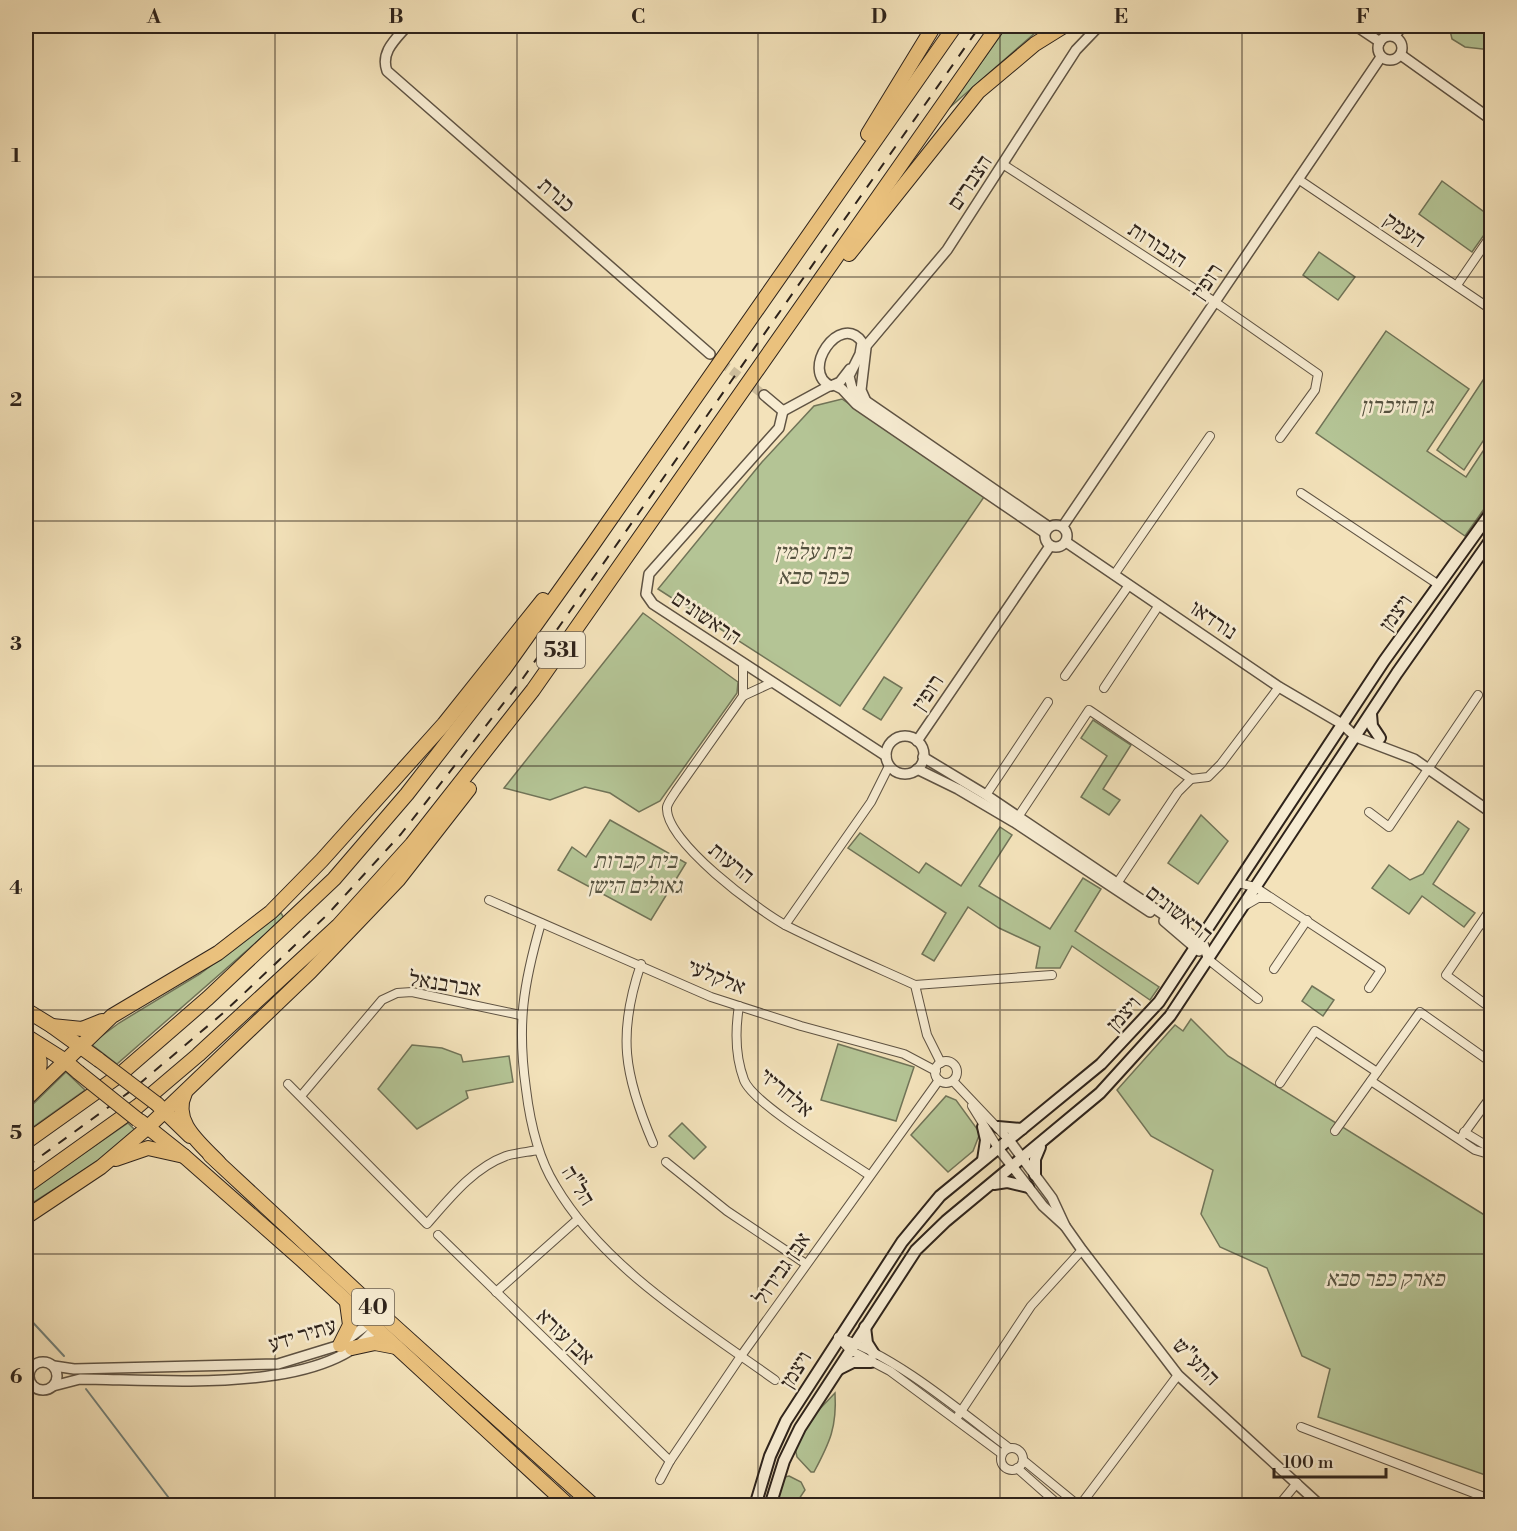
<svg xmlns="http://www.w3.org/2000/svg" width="1517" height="1531" font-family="'Libre Bodoni','Frank Ruhl Libre',serif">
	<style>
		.green { fill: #b4c495; stroke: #717458; stroke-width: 1.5 }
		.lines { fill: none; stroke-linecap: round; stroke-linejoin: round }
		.stream { stroke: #717f78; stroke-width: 2 }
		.tertiary-tunnel { stroke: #ccbc9a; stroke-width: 9; stroke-dasharray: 9 4.5; stroke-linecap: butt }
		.minor-casing { stroke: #5f5343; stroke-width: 10 }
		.tertiary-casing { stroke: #5f5343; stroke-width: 12 }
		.secondary-casing { stroke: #2e231b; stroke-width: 14 }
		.trunk-casing { stroke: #2e231b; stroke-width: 16 }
		.motorway-casing { stroke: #2e231b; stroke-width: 16 }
		.minor { stroke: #f7ecd2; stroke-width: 8 }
		.tertiary { stroke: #f7ecd2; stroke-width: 9 }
		.secondary { stroke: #f7ecd2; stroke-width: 10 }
		.trunk { stroke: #eac17d; stroke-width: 14 }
		.motorway { stroke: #eac17d; stroke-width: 14 }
		.rail { stroke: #2e231b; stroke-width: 2; stroke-dasharray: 10 10; stroke-linecap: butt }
		.trunk-bridge-casing { stroke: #2e231b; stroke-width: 16; stroke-linecap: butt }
		.trunk-bridge { stroke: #eac17d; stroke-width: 14 }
		.grid { fill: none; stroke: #2e231b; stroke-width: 1.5; stroke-opacity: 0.55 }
		.labels { text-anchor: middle; stroke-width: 5; stroke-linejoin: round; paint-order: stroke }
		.shield { fill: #f7ecd2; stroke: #6a5f52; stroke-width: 1.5 }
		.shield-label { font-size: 21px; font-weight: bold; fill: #2e231b }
		.street-label { font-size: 22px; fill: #2e231b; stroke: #f7ecd2 }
		.park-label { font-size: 22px; font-style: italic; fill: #565340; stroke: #f7ecd2 }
		.neatline { fill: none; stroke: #2e231b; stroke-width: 2 }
		.grid-label { font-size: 20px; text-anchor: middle; font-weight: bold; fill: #2e231b }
	</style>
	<rect width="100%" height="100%" fill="#f3e2ba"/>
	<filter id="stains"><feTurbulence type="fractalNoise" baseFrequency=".00333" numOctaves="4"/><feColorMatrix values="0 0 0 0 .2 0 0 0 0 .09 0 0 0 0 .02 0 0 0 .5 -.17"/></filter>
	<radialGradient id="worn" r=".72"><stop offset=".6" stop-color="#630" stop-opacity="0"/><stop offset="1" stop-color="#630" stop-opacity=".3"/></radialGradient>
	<g class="green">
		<polygon points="1007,26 1043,26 948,109"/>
		<polygon points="1449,26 1491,26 1491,50 1465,47 1452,39"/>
		<polygon points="1442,181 1491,217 1491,225 1472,252 1419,214"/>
		<polygon points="1319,252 1355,277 1338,300 1303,275"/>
		<polygon points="1386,331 1469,389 1427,451 1466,477 1491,439 1491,499 1465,536 1316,433"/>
		<polygon points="1491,368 1491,429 1464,470 1437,450"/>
		<polygon points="842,399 984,497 840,706 658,589 762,462 814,406"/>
		<polygon points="643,613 738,682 737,693 660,801 639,812 610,793 585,787 550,800 504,788"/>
		<polygon points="884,677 902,688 881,720 863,709"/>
		<polygon points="1093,720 1131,745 1103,789 1120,800 1109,815 1081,797 1107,756 1081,738"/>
		<polygon points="1201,815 1228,841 1198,884 1168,863"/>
		<polygon points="610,820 686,863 651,920 558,870 572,847 586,857"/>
		<polygon points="1458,821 1469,829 1433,884 1475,913 1464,927 1422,896 1409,914 1372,888 1389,865 1410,880 1423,874"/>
		<polygon points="1000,827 1012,835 979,886 1050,929 1083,878 1101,889 1075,931 1159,987 1150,1000 1072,946 1060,968 1036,968 1040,947 999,928 968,907 934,961 922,954 946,913 848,848 860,833 919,873 926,863 961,886"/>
		<polygon points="281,913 284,918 117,1064 91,1044 119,1023 200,974"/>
		<polygon points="1312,986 1334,1000 1323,1016 1302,1001"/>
		<polygon points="1191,1019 1228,1056 1491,1219 1491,1477 1318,1417 1330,1369 1302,1356 1267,1268 1220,1247 1201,1214 1213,1170 1151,1136 1117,1090 1175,1025 1183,1031"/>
		<polygon points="838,1044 914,1067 896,1121 821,1100"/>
		<polygon points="412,1045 442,1048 461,1055 463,1062 509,1056 513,1082 466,1091 468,1098 417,1129 378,1089"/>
		<polygon points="66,1072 85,1090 26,1132 26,1111"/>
		<polygon points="946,1096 956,1100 980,1133 973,1151 948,1172 911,1135"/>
		<polygon points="128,1123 136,1131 91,1166 26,1207 26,1193"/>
		<polygon points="682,1123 706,1147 694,1159 669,1136"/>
		<path d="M835,1393c2,34 -5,49 -21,79h-3l-14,-15 -2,-9 18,-32z"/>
		<polygon points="789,1476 801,1482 805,1490 795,1505 772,1506 781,1478"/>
	</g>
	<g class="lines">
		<g class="stream">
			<polyline points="26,1315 64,1356"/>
			<polyline points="86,1389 175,1506"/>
		</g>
		<polyline class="tertiary-tunnel" points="710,354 764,395"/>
		<g class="minor-casing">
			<g id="minor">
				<polyline points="1004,165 1215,302 1318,374 1315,390 1280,438"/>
				<polyline points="1298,179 1492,310"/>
				<polyline points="1457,285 1492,234"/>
				<polyline points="1301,493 1439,585"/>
				<polyline points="1114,575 1210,436"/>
				<polyline points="743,665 743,696"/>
				<polyline points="1065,676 1129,585"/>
				<path d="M771,683l-28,13 -67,95c-3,5 -8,11 -9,16 -3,34 92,104 120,119 42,21 86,40 128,59l12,50 14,28"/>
				<polyline points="1104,688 1159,605"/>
				<polyline points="986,795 1048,702"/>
				<polyline points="1369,812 1389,827 1478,695"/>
				<polyline points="1018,817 1089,710 1191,779"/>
				<polyline points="1118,882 1178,792 1191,779 1208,777 1221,764 1279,687"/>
				<polyline points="1238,883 1255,887 1381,970 1369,988"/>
				<polyline points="489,900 711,997 801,1026 904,1054 936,1071"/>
				<polyline points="1246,905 1258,898 1271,898"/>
				<polyline points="1492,907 1446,975 1492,1009"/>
				<path d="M541,923c-18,62 -24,102 -15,166 4,33 11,67 29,96 48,82 143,140 220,195"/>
				<polyline points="1482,923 1492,930"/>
				<polyline points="785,925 871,802 889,766"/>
				<polyline points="1209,960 1258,999"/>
				<path d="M641,964c-24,70 -17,111 12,179"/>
				<polyline points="1274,969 1307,920"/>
				<polyline points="915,985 1052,975"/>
				<path d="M739,1006c-4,25 -4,50 5,74 9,24 99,77 125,95"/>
				<circle cx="946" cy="1072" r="11"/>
				<polyline points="953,1081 1009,1140"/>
				<polyline points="1371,1081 1475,1150 1492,1155"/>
				<polyline points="1280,1083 1315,1031 1377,1072"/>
				<path d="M288,1084l139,140c22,-25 46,-56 79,-68 10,-3 22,-4 32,-6"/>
				<polyline points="301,1096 382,1000 397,993 412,992 520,1015"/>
				<polyline points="972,1106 998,1148"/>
				<polyline points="1335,1131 1420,1012 1492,1063"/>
				<polyline points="1464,1132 1492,1149"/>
				<polyline points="1460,1139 1492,1095"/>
				<polyline points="666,1162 727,1211 806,1264"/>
				<polyline points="438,1235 670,1461"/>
				<polyline points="496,1292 578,1219"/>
				<path d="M838,1337c58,19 122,74 171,111"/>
				<polyline points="839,1338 850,1350 890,1371 1002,1454"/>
				<polyline points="956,1419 1031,1306 1082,1250"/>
				<polyline points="1301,1427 1492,1500"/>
				<circle cx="1012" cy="1459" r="11"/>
				<polyline points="1023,1460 1073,1501"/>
				<polyline points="1017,1468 1060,1506"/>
				<polyline points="660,1480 670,1461 741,1356 939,1080"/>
				<polyline points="1082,1503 1178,1375"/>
				<polyline points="1278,1506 1297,1483"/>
			</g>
		</g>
		<g class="tertiary-casing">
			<g id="tertiary">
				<path d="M407,26c-11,13 -27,26 -20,45l323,283"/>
				<polyline points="1356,26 1380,42"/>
				<circle cx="1390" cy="48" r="12"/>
				<polyline points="1395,36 1402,26"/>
				<polyline points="1401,55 1492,120"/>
				<polyline points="861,352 947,250 1076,50 1099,26"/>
				<path d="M850,369l-10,13 -9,4c-32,-14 9,-75 31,-44l-2,12 -11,22 3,12 8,9 189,130"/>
				<polyline points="834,385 842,389 856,404 1045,533"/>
				<polyline points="764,395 783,411"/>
				<polyline points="865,399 861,390 866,348"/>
				<polyline points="783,411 779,428 649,574 646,594 653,604 886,756"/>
				<polyline points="783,411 829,386"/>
				<circle cx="1056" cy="536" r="11"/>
				<polyline points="1063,526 1381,57"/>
				<polyline points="1066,542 1279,687 1342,724 1356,737 1414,759 1492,813"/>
				<circle cx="905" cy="755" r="19"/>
				<polyline points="917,741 1050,546"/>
				<polyline points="923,757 986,795 1182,927 1204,946 1209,960"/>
				<polyline points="917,769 958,789 1014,822 1150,912"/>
				<polyline points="1164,921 1199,951"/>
				<polyline points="1009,1140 1052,1198 1065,1226 1082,1250 1178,1375 1321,1506"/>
				<polyline points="998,1148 1043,1206 1065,1226"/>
				<circle cx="43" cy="1376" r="14"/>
				<polyline points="54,1366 74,1369 278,1364 340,1345 372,1321"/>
				<path d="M53,1386l27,-7c76,0 251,18 297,-54"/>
			</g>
		</g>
		<g class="secondary-casing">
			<g id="secondary">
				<polyline points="1371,714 1372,726 1380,738"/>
				<polyline points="998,1127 1022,1129"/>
				<polyline points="983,1160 986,1140 983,1127"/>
				<polyline points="1035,1175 1035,1159 1040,1147"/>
				<polyline points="994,1184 1007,1182 1028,1187"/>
				<polyline points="865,1327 867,1343 874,1354"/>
				<polyline points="839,1369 853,1362 871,1362"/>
				<polyline points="755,1506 770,1456 786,1421 902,1242 940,1196 1101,1064 1159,1002 1384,661 1492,511"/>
				<polyline points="770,1506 784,1461 800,1428 916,1250 946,1221 1100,1093 1170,1016 1397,673 1492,538"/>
			</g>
		</g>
		<g class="trunk-casing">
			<g id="trunk">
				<polyline points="26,1010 52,1026 99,1060"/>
				<polyline points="26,1036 64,1060 78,1072"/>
				<polyline points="157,1104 190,1136"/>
				<polyline points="140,1121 184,1156 302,1260 569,1506"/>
				<polyline points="210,1155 382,1315 594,1506"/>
				<polyline points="340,1345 350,1325 347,1303"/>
				<polyline points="352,1348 375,1343 396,1347"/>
			</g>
		</g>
		<g class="motorway-casing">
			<g id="motorway">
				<polyline points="868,134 934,26"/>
				<polyline points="849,254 978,92 1035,44 1064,26"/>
				<polyline points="52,1026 82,1029 102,1021"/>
				<path d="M27,1037c17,23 15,26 6,52"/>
				<path d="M185,1093c-14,29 16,51 34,70"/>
				<polyline points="26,1099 112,1016 218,953 271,912 322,860 444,724 543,600"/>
				<polyline points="26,1142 117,1077 208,998 334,879 407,794 504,669 591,547 955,26"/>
				<polyline points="116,1159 148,1148 184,1156"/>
				<polyline points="26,1186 138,1106 198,1055 338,926 412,844 533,690 998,26"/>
				<polyline points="26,1217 101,1167 147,1128 310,972 398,880 469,789"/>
			</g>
		</g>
		<use href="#minor" class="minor"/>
		<use href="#tertiary" class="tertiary"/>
		<use href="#secondary" class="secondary"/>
		<use href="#trunk" class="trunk"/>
		<use href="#motorway" class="motorway"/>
		<polyline class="rail" points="26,1167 132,1090 222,1014 327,915 401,834 521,681 980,26"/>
		<g class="trunk-bridge-casing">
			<g id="trunk-bridge">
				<polyline points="99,1060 157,1104"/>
				<polyline points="78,1072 138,1120"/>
			</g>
		</g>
		<use href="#trunk-bridge" class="trunk-bridge"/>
	</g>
	<path class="grid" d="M275,26v1480M517,26v1480M758,26v1480M1000,26v1480M1242,26v1480M26,277h1466M26,521h1466M26,766h1466M26,1010h1466M26,1254h1466"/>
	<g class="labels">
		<g class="shield">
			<rect x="537" y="632" width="48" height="36" rx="4.5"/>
			<rect x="352" y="1289" width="42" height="36" rx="4.5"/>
		</g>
		<g class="shield-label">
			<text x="561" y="657">531</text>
			<text x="373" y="1314">40</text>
		</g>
		<g class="street-label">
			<text transform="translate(969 182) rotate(-56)" y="8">הצברים</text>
			<text transform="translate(557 194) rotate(41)" y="8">כנרת</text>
			<text transform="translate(1405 229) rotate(34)" y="8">העמק</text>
			<text transform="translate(1158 244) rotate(33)" y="8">הגבורות</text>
			<text transform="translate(1206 281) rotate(-56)" y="8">רופין</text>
			<text transform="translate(1395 612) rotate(-54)" y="8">ויצמן</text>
			<text transform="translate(707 617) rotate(34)" y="8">הראשונים</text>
			<text transform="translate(1214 619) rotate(34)" y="8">נורדאו</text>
			<text transform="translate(927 692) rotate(-56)" y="8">רופין</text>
			<text transform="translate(732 862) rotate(39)" y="8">הרעות</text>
			<text transform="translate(1180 913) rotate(38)" y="8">הראשונים</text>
			<text transform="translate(717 976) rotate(22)" y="8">אלקלעי</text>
			<text transform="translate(445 983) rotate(9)" y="8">אברבנאל</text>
			<text transform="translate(1123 1013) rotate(-48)" y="8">ויצמן</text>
			<text transform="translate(787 1092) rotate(40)" y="8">אלחריזי</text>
			<text transform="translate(579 1185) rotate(58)" y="8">הל"ה</text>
			<text transform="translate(781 1268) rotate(-55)" y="8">אבן גבירול</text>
			<text transform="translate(302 1334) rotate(-17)" y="8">עתיר ידע</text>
			<text transform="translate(566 1336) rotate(44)" y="8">אבן עזרא</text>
			<text transform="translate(1197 1361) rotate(46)" y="8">התע"ש</text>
			<text transform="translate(795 1369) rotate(-58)" y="8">ויצמן</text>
		</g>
		<g class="park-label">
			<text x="1397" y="413">גן הזיכרון</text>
			<text x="813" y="559">בית עלמין<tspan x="813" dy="25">כפר סבא</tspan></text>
			<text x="635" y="868">בית קברות<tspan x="635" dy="25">גאולים הישן</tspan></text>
			<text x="1385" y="1286">פארק כפר סבא</text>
		</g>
	</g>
	<rect width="1517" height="1531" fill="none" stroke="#f3e2ba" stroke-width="66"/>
	<path d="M1274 1468v9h112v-9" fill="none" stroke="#2e231b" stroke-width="3"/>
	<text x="1283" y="1468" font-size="18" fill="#2e231b" stroke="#f7ecd2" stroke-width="4.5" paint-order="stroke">100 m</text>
	<rect x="33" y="33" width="1451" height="1465" class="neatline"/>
	<g class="grid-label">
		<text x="154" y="23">A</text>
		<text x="396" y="23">B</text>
		<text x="638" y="23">C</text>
		<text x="879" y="23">D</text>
		<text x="1121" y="23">E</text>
		<text x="1363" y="23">F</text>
		<text x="16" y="162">1</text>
		<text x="16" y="406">2</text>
		<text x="16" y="650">3</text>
		<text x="16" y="894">4</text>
		<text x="16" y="1139">5</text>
		<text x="16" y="1383">6</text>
	</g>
	<rect width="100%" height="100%" filter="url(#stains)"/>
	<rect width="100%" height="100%" fill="url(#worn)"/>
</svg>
